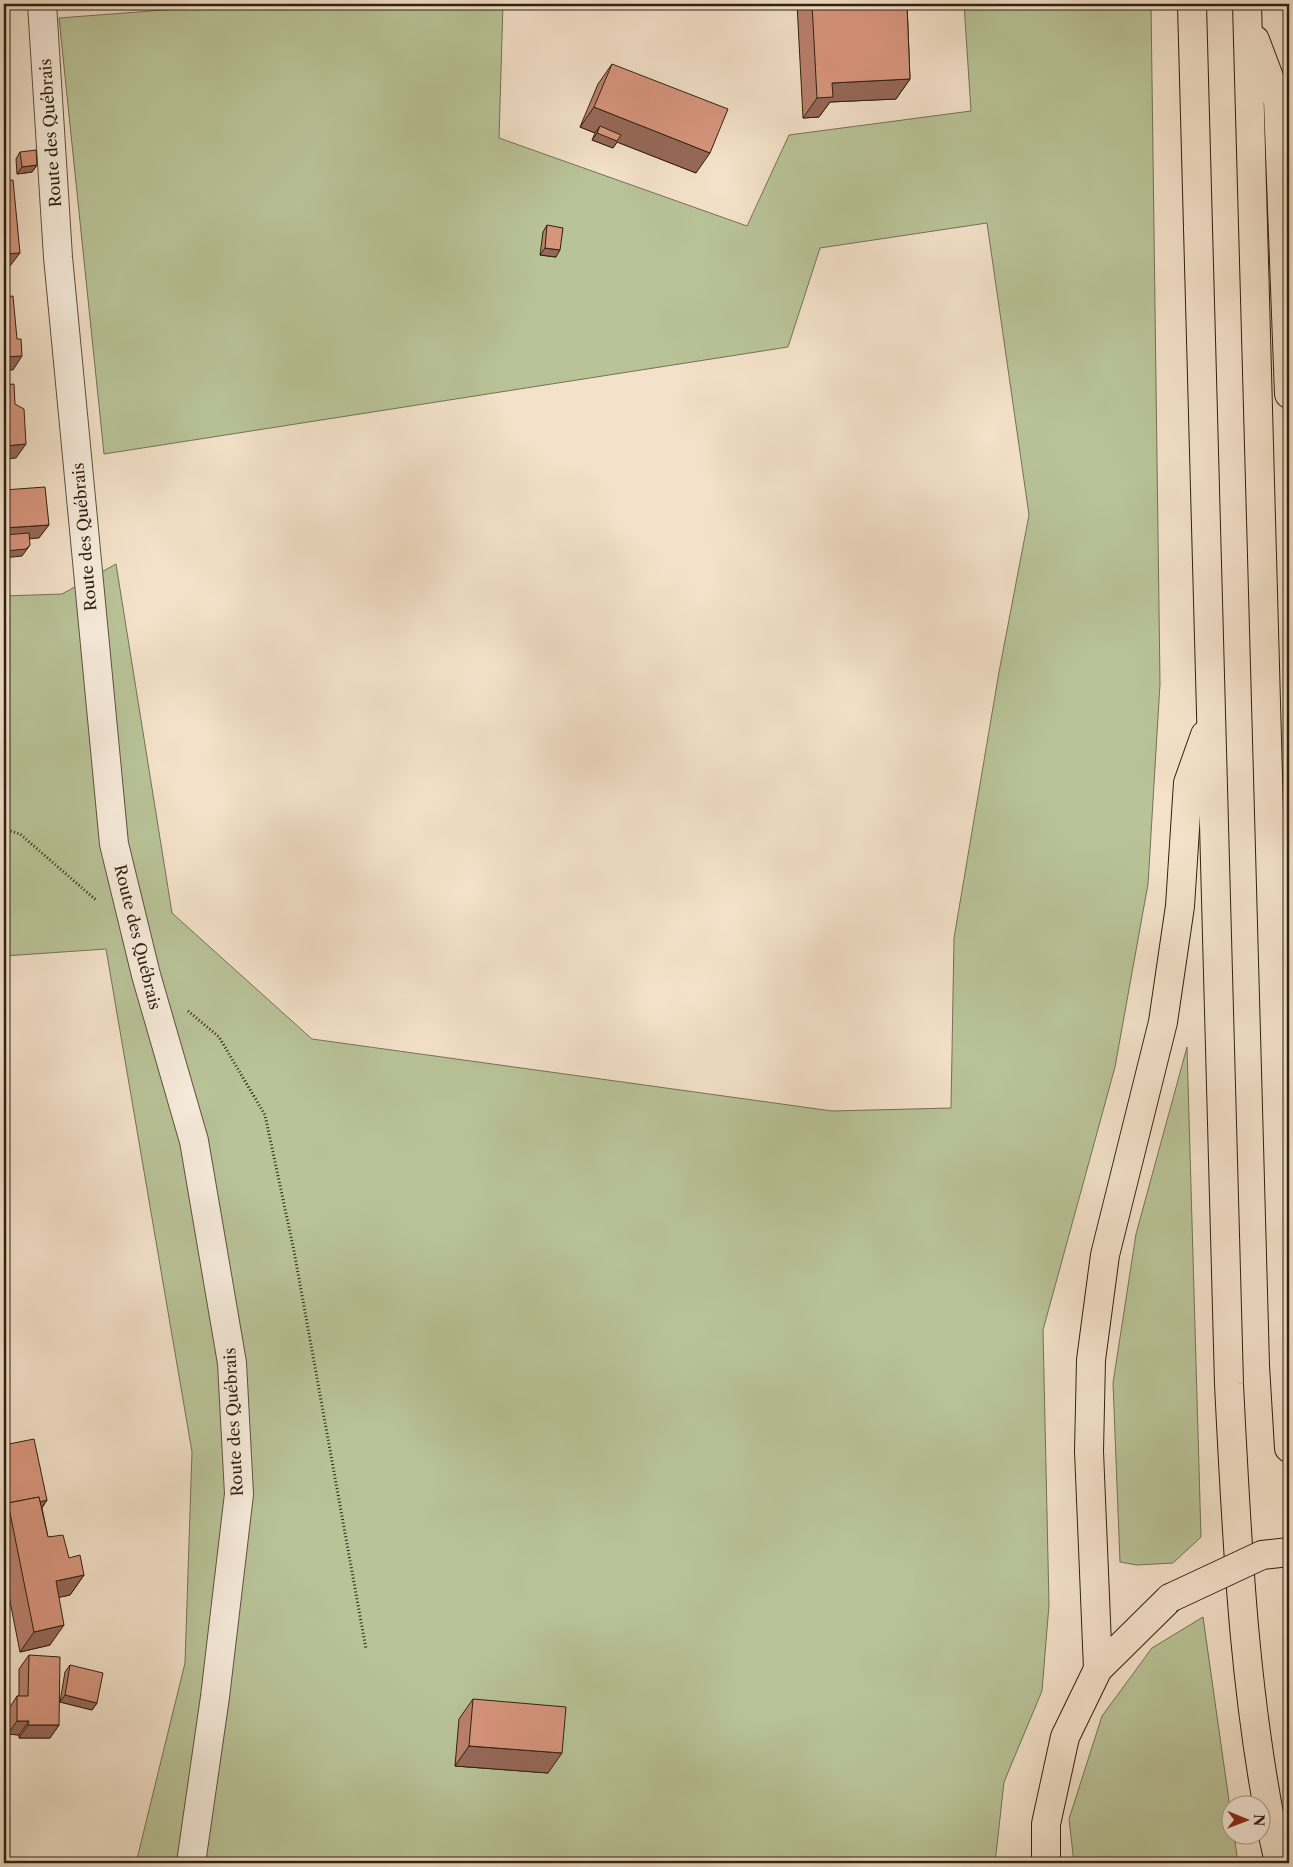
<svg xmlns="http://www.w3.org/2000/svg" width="1293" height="1867" font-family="'Libre Caslon Text',serif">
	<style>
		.green { fill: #b9c398; stroke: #747254 }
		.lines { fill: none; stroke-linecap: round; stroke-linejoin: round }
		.minor-casing { stroke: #60513e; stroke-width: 30 }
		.major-casing { stroke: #2f2110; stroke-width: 30 }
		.highway-casing { stroke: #2f2110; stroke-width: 30 }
		.path { stroke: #2f2110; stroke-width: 3; stroke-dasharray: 1 2.5; stroke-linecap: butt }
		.minor { stroke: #f7ecdc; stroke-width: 28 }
		.major { stroke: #f3e1c9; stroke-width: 28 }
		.highway { stroke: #f3e1c9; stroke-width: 28 }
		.major-bridge-casing { stroke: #2f2110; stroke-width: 30; stroke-linecap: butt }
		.major-bridge { stroke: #f3e1c9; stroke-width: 28 }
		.wall { fill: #b9806c; stroke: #2f2110 }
		.shaded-wall { fill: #966858; stroke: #2f2110 }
		.building { fill: #d7957d; stroke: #2f2110 }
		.labels { text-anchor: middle; stroke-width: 4; stroke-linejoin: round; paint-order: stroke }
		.street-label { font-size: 16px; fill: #2f2110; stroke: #f7ecdc }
	</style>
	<rect width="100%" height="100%" fill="#f3e1c9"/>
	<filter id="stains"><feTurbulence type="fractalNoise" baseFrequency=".004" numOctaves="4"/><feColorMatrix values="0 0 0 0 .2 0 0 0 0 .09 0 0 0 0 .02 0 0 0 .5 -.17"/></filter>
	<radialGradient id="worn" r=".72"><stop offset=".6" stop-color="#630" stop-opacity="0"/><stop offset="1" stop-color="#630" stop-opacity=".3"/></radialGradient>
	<g class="green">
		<polygon points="242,4 503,4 499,138 747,226 789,135 971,111 964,4 1151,4 1160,684 1148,884 1115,1067 1043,1330 1049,1605 1042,1691 1004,1782 995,1863 444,1863 427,1860 426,1863 136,1863 185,1663 192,1452 106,949 4,956 4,596 62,594 116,564 172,913 312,1039 832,1111 951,1108 954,938 999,672 1029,515 987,223 820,248 788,347 104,454 59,18"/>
		<polygon points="1187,1047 1201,1537 1173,1563 1137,1565 1120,1562 1113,1383 1136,1234"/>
		<polygon points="1203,1617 1230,1808 1230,1834 1234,1835 1238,1863 1074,1863 1069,1819 1102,1716 1152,1648"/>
	</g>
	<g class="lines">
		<g class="minor-casing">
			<polyline id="minor" points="42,4 58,257 114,844 146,975 194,1141 232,1363 239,1494 215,1697 191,1863"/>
		</g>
		<g class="major-casing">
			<polyline id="major" points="1046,1863 1046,1824 1065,1737 1098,1669 1170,1598"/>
		</g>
		<g class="highway-casing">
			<g id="highway">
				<path d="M1192,4l37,1380c8,160 15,322 50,479"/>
				<polyline points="1247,4 1284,1365 1289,1448"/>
				<polyline points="1255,40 1278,101 1289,394"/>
				<polyline points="1098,1669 1089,1451 1091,1360 1105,1255 1163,1022 1180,906 1188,783 1205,735"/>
			</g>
		</g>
		<g class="path">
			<polyline points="4,829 20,834 96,900"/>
			<polyline points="188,1011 219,1037 265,1115 294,1251 366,1649"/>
		</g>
		<use href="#minor" class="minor"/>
		<use href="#major" class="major"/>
		<use href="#highway" class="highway"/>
		<g class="major-bridge-casing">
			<polyline id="major-bridge" points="1170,1598 1262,1555 1289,1552"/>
		</g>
		<use href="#major-bridge" class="major-bridge"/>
	</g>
	<g class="wall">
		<polygon points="797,4 907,4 910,79 896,99 830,102 819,117 803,118"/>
		<polygon points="612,64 696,173 617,142 613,148 592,140 595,133 580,127 598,84"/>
		<polygon points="20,152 37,165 32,172 17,174 16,159"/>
		<polygon points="547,225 556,257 540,255 543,232"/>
		<polygon points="4,1445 47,1500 42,1508 48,1537 69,1558 84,1575 70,1595 59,1597 50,1645 20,1652 4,1571"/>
		<polygon points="29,1655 59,1725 50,1738 19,1738 19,1735 8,1734 8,1710 17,1696 19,1696 19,1669"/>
		<polygon points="70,1665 97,1703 92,1710 60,1702 65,1672"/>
		<polygon points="473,1699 548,1773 455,1766 459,1719"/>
	</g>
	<g class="shaded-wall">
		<polygon points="730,4 744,4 741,8"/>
		<polygon points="910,79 896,99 830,102 819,117 803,118 817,98 832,83"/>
		<polygon points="594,107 710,153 696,173 617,142 613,148 592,140 597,133 600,126 595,133 580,127"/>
		<polygon points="37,165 32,172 17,174 22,167"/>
		<polygon points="545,248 560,250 556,257 540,255"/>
		<polygon points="20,253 10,266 4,267 4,254"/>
		<polygon points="22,356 13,370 4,370 4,357"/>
		<polygon points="26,444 16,458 4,459 4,446"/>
		<polygon points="49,525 39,538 4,541 4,528"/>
		<polygon points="30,545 22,556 4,558 4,554 6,551"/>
		<polygon points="47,1500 37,1514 9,1509"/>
		<polygon points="84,1575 70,1595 48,1600 56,1581"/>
		<polygon points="64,1625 50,1645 20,1652 34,1632"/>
		<polygon points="65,1695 97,1703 92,1710 60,1702"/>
		<polygon points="17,1721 29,1721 19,1735 8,1734"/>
		<polygon points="28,1725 59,1725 50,1738 19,1738"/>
		<polygon points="469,1746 562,1753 548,1773 455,1766"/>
	</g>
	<g class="building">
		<polygon points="812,4 907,4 910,79 832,83 833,97 817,98"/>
		<polygon points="612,64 728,109 710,153 594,107"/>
		<polygon points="4,103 5,103 8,141 4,146"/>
		<polygon points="600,126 621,135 617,141 597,133"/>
		<polygon points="36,150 37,165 22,167 20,152"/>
		<polygon points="13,180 20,253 4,254 4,181"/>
		<polygon points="547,225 563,228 560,250 545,248"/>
		<polygon points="13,296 17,339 21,339 22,356 4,357 4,297"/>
		<polygon points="14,384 15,404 24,409 26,444 4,446 4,385"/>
		<polygon points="45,487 49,525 4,528 4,490"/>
		<polygon points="29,533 30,545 26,549 6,551 4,549 4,535"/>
		<polygon points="34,1439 47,1500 40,1502 39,1497 8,1503 4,1509 4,1445"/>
		<polygon points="39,1497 48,1537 63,1535 69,1558 80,1555 84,1575 56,1581 64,1625 34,1632 8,1503"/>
		<polygon points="29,1655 60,1657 59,1725 28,1725 29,1721 17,1721 17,1696 28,1696"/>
		<polygon points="70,1665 103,1673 97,1703 65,1695"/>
		<polygon points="473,1699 566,1707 562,1753 469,1746"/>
	</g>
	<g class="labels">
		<g class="street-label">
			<text transform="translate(50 133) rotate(-94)" y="6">Route des Québrais</text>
			<text transform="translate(84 537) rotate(-95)" y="6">Route des Québrais</text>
			<text transform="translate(138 937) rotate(76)" y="6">Route des Québrais</text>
			<text transform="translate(233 1422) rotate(-93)" y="6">Route des Québrais</text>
		</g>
	</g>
	<rect width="1293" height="1867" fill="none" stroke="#f3e1c9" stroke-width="20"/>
	<rect x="5" y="5" width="1283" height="1857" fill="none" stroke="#2f2110" stroke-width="2.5"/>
	<rect x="10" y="10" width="1273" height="1847" fill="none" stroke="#2f2110"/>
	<g transform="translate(1246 1820) rotate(91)"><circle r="24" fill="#f7ecdc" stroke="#a79b8a"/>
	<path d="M0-4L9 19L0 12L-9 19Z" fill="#8f2418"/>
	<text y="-8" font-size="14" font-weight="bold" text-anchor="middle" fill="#2f2110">N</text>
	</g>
	<rect width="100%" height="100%" filter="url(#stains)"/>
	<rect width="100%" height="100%" fill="url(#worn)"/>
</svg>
